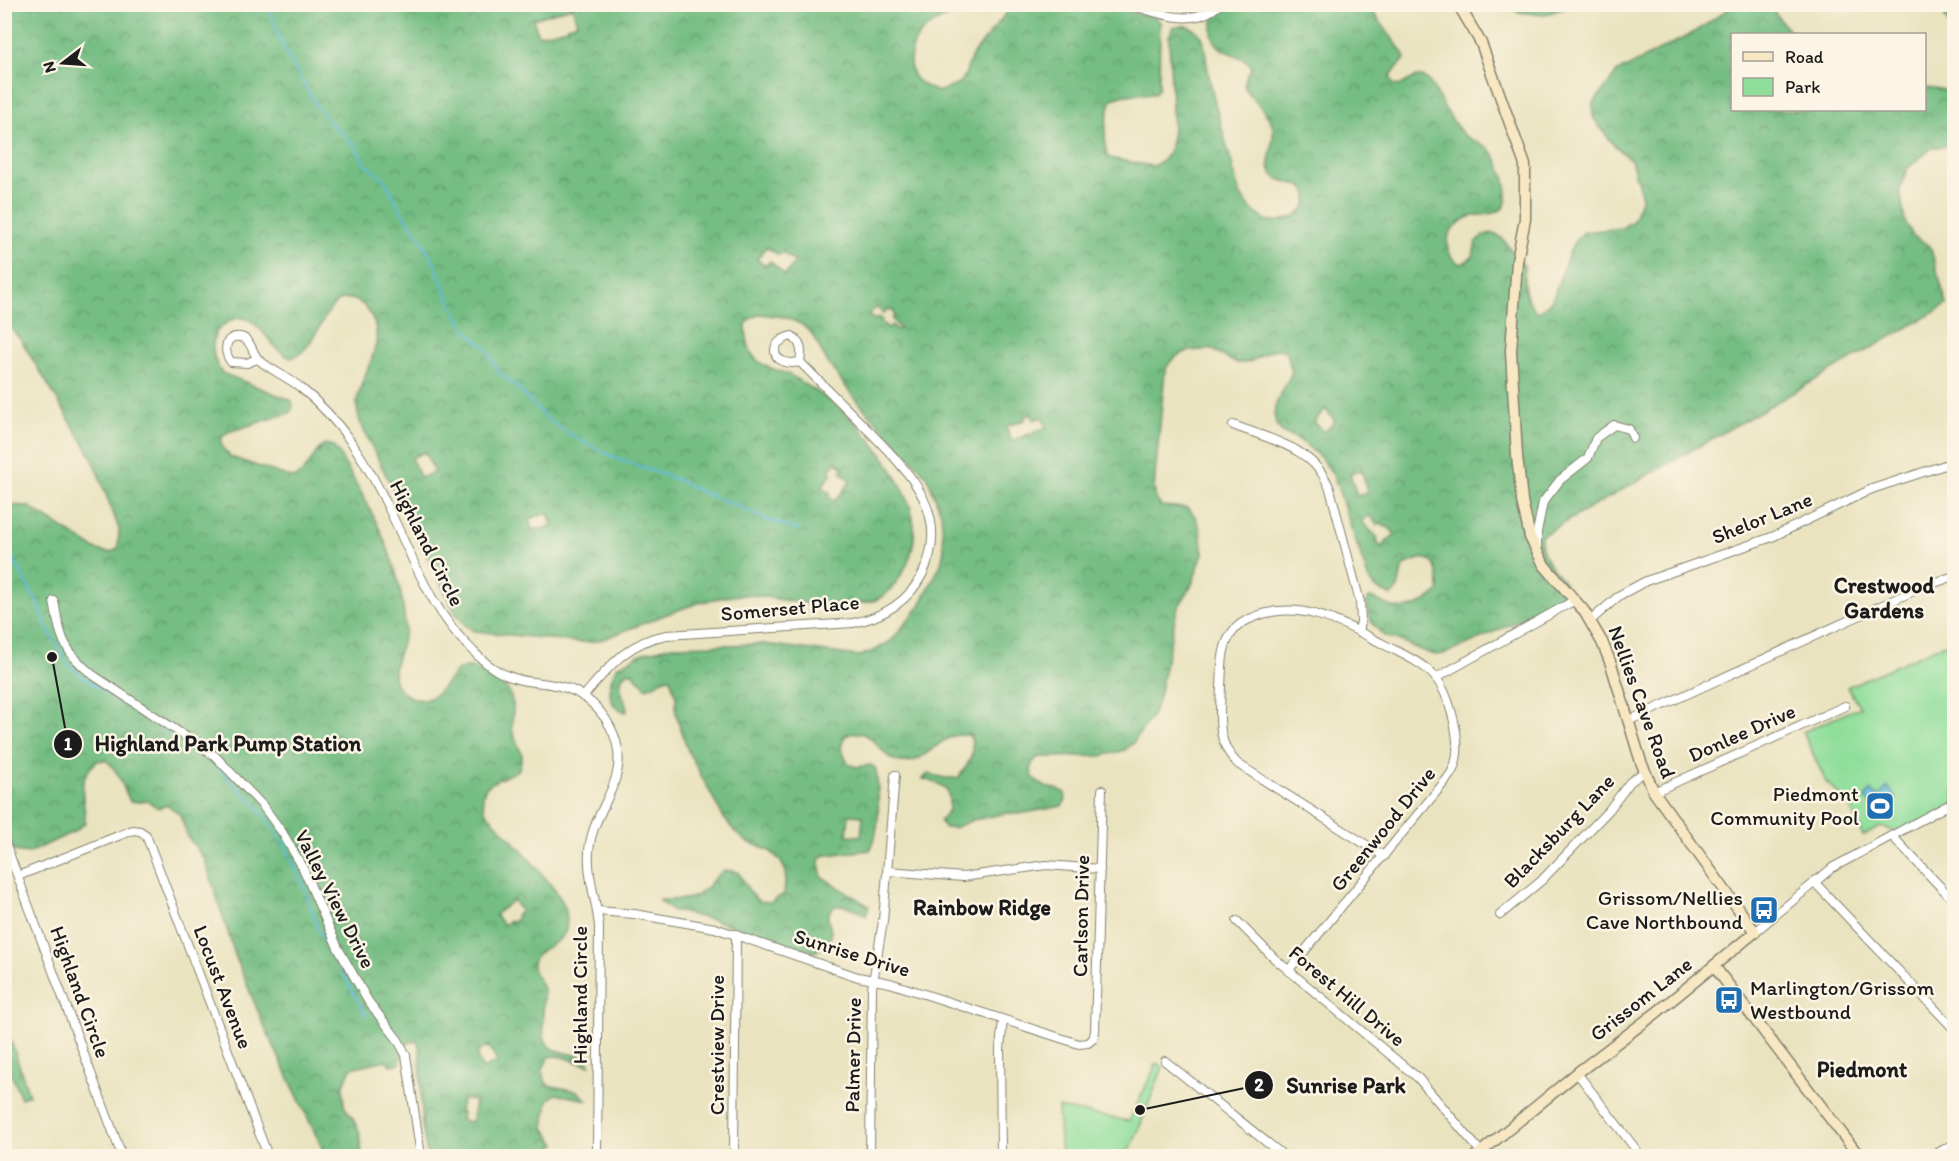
<svg xmlns="http://www.w3.org/2000/svg" width="1959" height="1161" font-family="Itim,sans-serif">
	<style>
		.forest { fill: url(#forest-crowns); stroke: #486c50; stroke-width: 1.5; fill-rule: evenodd }
		.green { fill: #90de9b; stroke: #567d5c; stroke-width: 1.5 }
		.water { fill: url(#water-waves); stroke: #3f6c7e; stroke-width: 1.5 }
		.lines { fill: none; stroke-linecap: round; stroke-linejoin: round }
		.stream { stroke: #62bcdf; stroke-width: 2 }
		.street-casing { stroke: #83806e; stroke-width: 10 }
		.secondary-casing { stroke: #83806e; stroke-width: 13 }
		.street { stroke: #fff; stroke-width: 8 }
		.secondary { stroke: #f7e8c3; stroke-width: 10 }
		.labels { text-anchor: middle; stroke-width: 5; stroke-linejoin: round; paint-order: stroke }
		.street-label { font-size: 21px; fill: #1c1c1c; stroke: #fcf5e5 }
		.poi-label { font-size: 21px; fill: #1c1c1c; stroke: #fcf5e5; text-anchor: end }
		.neighbourhood-label { font-size: 22px; font-weight: bold; fill: #1c1c1c; stroke: #fcf5e5 }
		.leader { fill: none; stroke: #1c1c1c; stroke-width: 2 }
		.callout-dot { fill: #1c1c1c; stroke: #fcf5e5; stroke-width: 2 }
		.mark-label { font-size: 18px; text-anchor: middle; font-weight: bold; fill: #fff }
		.callout-label { font-size: 22px; text-anchor: middle; font-weight: bold; fill: #1c1c1c; stroke: #fcf5e5; stroke-width: 5; stroke-linejoin: round; paint-order: stroke }
	</style>
	<defs>
		<pattern id="forest-crowns" width="20" height="18" patternUnits="userSpaceOnUse" patternTransform="scale(1.5)"><rect width="20" height="18" fill="#74bd83"/><path d="M2 6a3 3 0 1 1 6 0M12 15a3 3 0 1 1 6 0" fill="none" stroke="#5e996a"/></pattern>
		<pattern id="water-waves" width="16" height="10" patternUnits="userSpaceOnUse" patternTransform="scale(1.5)"><rect width="16" height="10" fill="#62bcdf"/><path d="M0 5q4-4 8 0t8 0" fill="none" stroke="#54a1bf"/></pattern>
	</defs>
	<rect width="100%" height="100%" fill="#fcf5e5"/>
	<filter id="ink" filterUnits="userSpaceOnUse"><feTurbulence type="fractalNoise" baseFrequency=".0167" numOctaves="2"/><feDisplacementMap in="SourceGraphic" scale="12" xChannelSelector="R" yChannelSelector="G"/><feConvolveMatrix kernelMatrix="1 2 1 2 8 2 1 2 1" color-interpolation-filters="sRGB"/></filter>
	<filter id="wash" filterUnits="userSpaceOnUse"><feTurbulence type="fractalNoise" baseFrequency=".008" numOctaves="4" result="noise"/><feDisplacementMap in="SourceGraphic" scale="24" xChannelSelector="R" yChannelSelector="G"/><feGaussianBlur stdDeviation="1.35" result="paint"/><feColorMatrix in="noise" values="0 0 0 0 0 0 0 0 0 0 0 0 0 0 0 0 0 1.4 0 .05"/><feComposite in="paint" operator="in"/></filter>
	<g filter="url(#wash)">
		<rect width="100%" height="100%" fill="#eae3c0"/>
		<g class="forest">
			<path d="M5,5h980c-19,4 -41,10 -57,22 -15,10 -23,34 -14,50 5,7 16,12 24,15l21,-8 6,-9 7,-20 41,-50h87l57,13 3,4 -1,66 -4,5 -30,2 -13,4c-5,14 -11,48 -3,59l44,8 9,-5 7,-8 4,-23 -4,-93 4,-10c13,-4 23,0 30,12 3,15 4,31 8,46 5,26 14,53 21,79 3,11 5,26 11,35 6,8 15,18 24,21 15,5 43,-6 40,-25 -3,-16 -29,-9 -36,-23 -6,-10 5,-32 2,-45 -2,-12 -22,-28 -29,-41l3,-11 5,-8c-8,-15 -39,-11 -40,-36 0,-5 0,-10 3,-14 3,-5 10,-8 14,-12h139l35,48 2,6 -15,17 3,8 6,2c10,-5 19,-14 29,-6 10,15 23,42 35,54 8,7 17,8 24,13 12,8 23,42 19,55 -4,15 -24,11 -36,15 -13,5 -28,19 -21,35 2,6 6,10 13,12l11,-7 3,-16c19,-16 25,-5 36,10 4,4 10,10 12,15 1,3 0,10 0,14 0,14 4,22 14,33l14,-13 17,-47 6,-12 9,-9 38,-4 11,-7 9,-24 -11,-37 -19,-17 -19,-26v-13l24,-32 78,-40 39,-27h35l22,29h-59v76l143,1 49,-1 1,-22h10l19,4v58l-5,-4 -16,1 -26,22 -7,21 5,31 8,15 17,10 17,59 -406,231c-2,20 13,33 24,48l-4,15c-19,9 -111,57 -124,56 -19,-3 -34,-16 -53,-19l-12,-13 -6,-20 3,-5c9,1 15,6 23,9 17,5 34,-4 47,-16 0,-29 -9,-42 -36,-24 -4,10 -2,22 -11,29l-15,-7 -8,-9 -36,-106 -12,-16 -15,-13 -11,-8 -12,-4 -6,-7 -3,-11 2,-11 16,-32 -6,-21c-19,-8 -28,14 -48,12 -10,-2 -17,-9 -25,-13 -5,-1 -10,0 -15,0 -15,1 -27,6 -33,21l-11,117 2,11 5,7 26,2 8,8 5,13 3,25 -12,33 -14,22 -19,92 -6,15 -19,27 -8,7 -24,6 -63,1c-4,4 -7,6 -7,12 1,20 22,16 34,24l1,7 -4,6 -43,8 -12,-1 -34,7 -19,8h-10l-4,-8 9,-10c2,-25 -6,-25 -26,-31l5,-5 17,4h13c10,-14 19,-24 12,-42 -26,-8 -40,24 -63,26 -30,3 -31,-43 -63,-25l-3,11 7,16 9,3 14,-2 5,4c3,22 5,63 -6,81l-44,5 -6,3 -1,6 3,13 47,29 -3,10c-10,-6 -32,-20 -38,-1 -1,7 4,13 3,20 -1,8 -9,13 -16,17l-102,-32 -42,-10 -12,-10c11,-1 24,1 34,-3 22,-9 21,-33 45,-25l10,17 10,12 13,1 13,-8 2,-22 -6,-12 -10,-9 -24,-10 -11,-9 -11,-14 -36,-67 -12,-37v-18l-6,-18c-9,0 -14,8 -24,10l-14,-16 -7,1c-11,15 2,24 2,39 -23,-5 -18,-29 -11,-45l27,-14 29,-7 92,-2 95,12 15,-5 17,-10 28,-34 22,-43 3,-14 -3,-37 -14,-37 -70,-75 -28,-36 -17,-31 -11,-10 -16,-7 -25,-3 -9,4 -5,6c0,12 1,25 9,34 11,12 27,11 40,20 13,8 26,16 38,25 34,25 86,91 81,136 -2,20 -17,51 -36,60 -18,8 -71,6 -90,2 -14,-2 -27,-6 -41,-6 -38,0 -78,19 -113,32 -13,5 -25,11 -38,14 -15,3 -31,0 -46,-2 -25,-3 -51,-5 -76,-8l-9,-6 -9,-11 -95,-189c-2,-8 -5,-15 -4,-23 4,-32 34,-59 11,-91 -5,-8 -14,-13 -23,-12 -21,1 -28,52 -54,59 -26,-9 -34,-57 -66,-34 -9,6 -12,12 -12,23 0,10 3,18 9,26l66,26 4,2 1,6 -3,6 -62,19 -6,5 -1,6 4,8 6,6 61,21c18,-5 19,-25 33,-34l8,2 5,6c28,49 58,98 65,155 1,7 2,16 2,23 -2,20 -24,48 0,64 37,22 41,-30 65,-27 10,2 30,17 39,24l4,13 -1,26 10,25 -3,14c-16,13 -44,9 -34,42 16,18 78,80 81,100 7,38 -25,30 -32,49 -5,10 8,21 9,30 2,14 -5,49 8,58 7,4 27,7 36,10l3,7c-15,-1 -27,-12 -41,-8l-7,14 5,14 30,6 10,9 -31,-6 -8,6 -4,28 12,16 -14,8 -2,4h-113l-5,-30 -2,-77 -3,-8 -10,2 -7,20 -9,2 -5,-5 -35,8 -8,19 1,19 8,11 8,16 2,23h-36l-61,-128 -29,-70 -31,-98 -17,-23 -8,-22 -12,-10 -10,3 -10,-7 -8,1 -10,-1c-8,-15 -11,-30 -24,-41l-9,1c-24,22 -11,37 -12,62l-10,8 -46,22 -15,-2 -10,-24 1,-322 23,1 67,43c9,3 15,6 23,-1l1,-19 -26,-69 -7,-13 -65,-107 -16,-18zM572,7l5,16 -10,3 1,2 -30,7 -5,-16zM766,247l13,8 3,-3 13,10 -10,13 -15,-14 -5,5 -8,-7zM877,307l6,7 4,-5 7,2v6l-2,2 8,10 -3,1 -5,-5 -4,3 -8,-7 2,-1 -3,-3 -4,3 -3,-3 -1,1 -3,-3zM1325,409l10,12 -10,11 -11,-10zM1031,414l3,6 8,-3 4,10 -34,14 -6,-15 19,-6 -1,-3zM425,452l9,20 -13,6 -10,-20zM836,461l7,7 -2,4 10,9 -16,20 -7,-5 3,-3 -9,-6 10,-14 -3,-3zM1362,470l5,23 -10,3 -7,-22zM548,513l4,12 -9,4h-11l-3,-10zM1369,515l9,10 3,-3 4,5 2,-1 8,8 -14,13 -5,-6 2,-3 -16,-16zM849,815l14,1 -2,20 -14,-1zM513,900l8,11 -5,5 1,2 -6,5 -2,-2 -6,4 -8,-10zM489,1046l8,16 -14,7 -6,-12 2,-1 -2,-4zM463,1099l12,2 -3,21 -11,-2 1,-7 -3,-1z"/>
			<polygon points="1505,5 1568,5 1562,9 1543,15 1518,12"/>
			<polygon points="1938,5 1954,5 1954,41 1948,22"/>
			<polygon points="4,1020 29,1095 21,1098 5,1059"/>
		</g>
		<g class="green">
			<polygon points="1954,640 1954,810 1906,835 1881,827 1863,836 1848,803 1826,782 1803,732 1860,707 1847,687"/>
			<polygon points="1157,1063 1163,1067 1133,1144 1124,1156 1061,1156 1058,1108 1129,1121"/>
		</g>
		<polygon class="water" points="1888,787 1897,797 1880,814 1864,798 1871,791 1878,797"/>
		<g class="lines">
			<g class="stream">
				<polyline points="267,4 283,47 314,102 328,121 354,144 364,163 384,179 402,212 423,242 435,264 450,302 466,330 487,349 499,373 517,387 546,418 571,435 609,455 678,480 701,492 738,506 762,518 799,530"/>
				<polyline points="4,542 39,606 48,630 68,664 79,674 104,692 206,757 256,805 283,842 303,884 318,929 327,946 366,1015"/>
			</g>
		</g>
	</g>
	<g filter="url(#ink)">
		<g class="lines">
			<g class="street-casing">
				<g id="street">
					<path d="M1128,4c31,9 65,25 92,0"/>
					<path d="M257,359l-10,4 -16,-1c-7,-9 -8,-27 9,-25 12,2 12,17 19,23 13,11 29,17 42,28 41,33 67,76 89,123 24,50 42,101 83,140 12,12 24,22 41,27 14,5 30,4 45,8 25,5 46,26 55,49 18,47 -22,73 -25,116 -2,26 8,51 10,76l-2,229"/>
					<path d="M1233,425c38,15 81,22 97,64l30,113 1,19 -2,11"/>
					<polyline points="1537,547 1537,532 1543,502 1560,480 1588,458 1596,438 1614,425 1629,429 1633,438"/>
					<path d="M54,601c6,36 9,50 39,74l122,81 47,49 20,27 20,34 36,82 30,53 30,39 8,15 15,101"/>
					<polyline points="1590,621 1620,595 1646,581 1772,537 1872,489 1954,462"/>
					<polyline points="1436,678 1575,600"/>
					<path d="M583,697c25,-29 45,-56 84,-62l186,-12c29,-6 55,-21 69,-48 32,-63 -17,-107 -57,-148 -22,-22 -43,-43 -65,-65 2,-11 2,-18 -8,-26 -27,6 -20,32 8,26"/>
					<polyline points="1628,721 1920,588 1954,576"/>
					<polyline points="1654,792 1845,706"/>
					<polyline points="1892,836 1954,901"/>
					<polyline points="4,840 122,1156"/>
					<polyline points="888,871 963,877 1046,865 1100,869"/>
					<polyline points="18,876 133,830 140,831 146,835 268,1156"/>
					<polyline points="1815,880 1818,886 1954,1029"/>
					<polyline points="598,911 634,914 715,928 858,977 890,983 1079,1044 1088,1043 1093,1039 1095,1032 1102,790"/>
					<polyline points="1500,915 1541,881 1609,810 1630,782 1644,772"/>
					<polyline points="1237,921 1275,959 1418,1078 1481,1152"/>
					<polyline points="1755,932 1832,868 1954,802"/>
					<path d="M1288,971l159,-192c6,-7 9,-15 10,-25 2,-21 -8,-61 -22,-77 -14,-16 -36,-24 -54,-34 -40,-21 -84,-45 -129,-25 -13,5 -23,15 -27,29 -4,13 -3,27 -4,40 -1,29 -6,55 17,77l146,92"/>
					<polyline points="1165,1061 1284,1156"/>
					<polyline points="1577,1073 1641,1156"/>
					<polyline points="734,1156 736,934"/>
					<polyline points="870,1156 872,988 883,921 895,775"/>
					<polyline points="1001,1156 1000,1049 1003,1020"/>
					<polyline points="1932,1156 1954,1144"/>
				</g>
			</g>
			<g class="secondary-casing">
				<g id="secondary">
					<polyline points="1458,4 1481,43 1525,165 1525,219 1517,261 1511,351 1517,456 1522,501 1530,537 1544,565 1584,611 1602,642 1611,664 1641,762 1654,792 1755,932 1656,1013 1577,1073 1476,1156"/>
					<polyline points="1714,966 1859,1156"/>
				</g>
			</g>
			<use href="#street" class="street"/>
			<use href="#secondary" class="secondary"/>
		</g>
	</g>
	<defs>
		<g id="stadium-square" transform="scale(1.5)"><rect x="-9" y="-9" width="18" height="18" rx="4" fill="#1f6fb2" stroke="#fcf5e5"/><path d="M0-5a6.5 5 0 1 0 0 10a6.5 5 0 1 0 0-10ZM-3.5-1.8h7v3.6h-7Z" fill="#fff"/></g>
		<g id="bus-square" transform="scale(1.5)"><rect x="-9" y="-9" width="18" height="18" rx="4" fill="#1f6fb2" stroke="#fcf5e5"/><path d="M-5-6H5V4H4V6H2V4H-2V6H-4V4H-5ZM-3.5-4V0h7V-4ZM-3.5 1.2v1.5H-2V1.2ZM2 1.2v1.5H3.5V1.2Z" fill="#fff"/></g>
	</defs>
	<g fill-rule="evenodd">
		<use href="#stadium-square" x="1880" y="806"/>
		<use href="#bus-square" x="1764" y="910"/>
		<use href="#bus-square" x="1729" y="1000"/>
	</g>
	<g class="labels">
		<g class="street-label">
			<text transform="translate(1762 518) rotate(-22)" y="7">Shelor Lane</text>
			<text transform="translate(427 543) rotate(63)" y="7">Highland Circle</text>
			<text transform="translate(790 608) rotate(-5)" y="7">Somerset Place</text>
			<text transform="translate(1642 702) rotate(70)" y="7">Nellies Cave Road</text>
			<text transform="translate(1742 733) rotate(-24)" y="7">Donlee Drive</text>
			<text transform="translate(1383 829) rotate(-51)" y="7">Greenwood Drive</text>
			<text transform="translate(1559 831) rotate(-46)" y="7">Blacksburg Lane</text>
			<text transform="translate(335 899) rotate(63)" y="7">Valley View Drive</text>
			<text transform="translate(1081 916) rotate(-89)" y="7">Carlson Drive</text>
			<text transform="translate(852 953) rotate(17)" y="7">Sunrise Drive</text>
			<text transform="translate(223 987) rotate(69)" y="7">Locust Avenue</text>
			<text transform="translate(80 992) rotate(70)" y="7">Highland Circle</text>
			<text transform="translate(580 995) rotate(-90)" y="7">Highland Circle</text>
			<text transform="translate(1347 996) rotate(40)" y="7">Forest Hill Drive</text>
			<text transform="translate(1641 999) rotate(-38)" y="7">Grissom Lane</text>
			<text transform="translate(717 1045) rotate(-90)" y="7">Crestview Drive</text>
			<text transform="translate(853 1055) rotate(-89)" y="7">Palmer Drive</text>
		</g>
		<g class="poi-label">
			<text x="1859" y="801">Piedmont<tspan x="1859" dy="24">Community Pool</tspan></text>
			<text x="1743" y="905">Grissom/Nellies<tspan x="1743" dy="24">Cave Northbound</tspan></text>
			<text x="1750" y="995" text-anchor="start">Marlington/Grissom<tspan x="1750" dy="24">Westbound</tspan></text>
		</g>
		<g class="neighbourhood-label">
			<text x="1884" y="593">Crestwood<tspan x="1884" dy="25">Gardens</tspan></text>
			<text x="982" y="915">Rainbow Ridge</text>
			<text x="1862" y="1077">Piedmont</text>
		</g>
	</g>
	<path class="leader" d="M52 657L68 744M1140 1110L1259 1085"/>
	<g class="callout-dot">
		<circle cx="52" cy="657" r="6"/>
		<circle cx="1140" cy="1110" r="6"/>
		<circle cx="68" cy="744" r="15"/>
		<circle cx="1259" cy="1085" r="15"/>
	</g>
	<g class="mark-label">
		<text x="68" y="750">1</text>
		<text x="1259" y="1091">2</text>
	</g>
	<g class="callout-label">
		<text x="228" y="751">Highland Park Pump Station</text>
		<text x="1346" y="1093">Sunrise Park</text>
	</g>
	<rect width="1959" height="1161" fill="none" stroke="#fcf5e5" stroke-width="24"/>
	<rect x="1731" y="33" width="195" height="78" fill="#fcf5e5" stroke="#a29e95" stroke-width="1.5"/>
	<rect x="1743" y="52" width="30" height="9" fill="#f7e8c3" stroke="#a29e95" stroke-width="1.5"/>
	<text x="1785" y="63" font-size="18" fill="#1c1c1c">Road</text>
	<rect x="1743" y="78" width="30" height="18" fill="#90de9b" stroke="#a29e95" stroke-width="1.5"/>
	<text x="1785" y="93" font-size="18" fill="#1c1c1c">Park</text>
	<g transform="translate(63 63) rotate(253)" stroke="#fcf5e5" stroke-width="4.5" paint-order="stroke">
	<path d="M0-4.5L10 22L0 15L-10 22Z" fill="#1c1c1c"/>
	<text y="-9" font-size="16" font-weight="bold" text-anchor="middle" fill="#1c1c1c">N</text>
	</g>
</svg>
